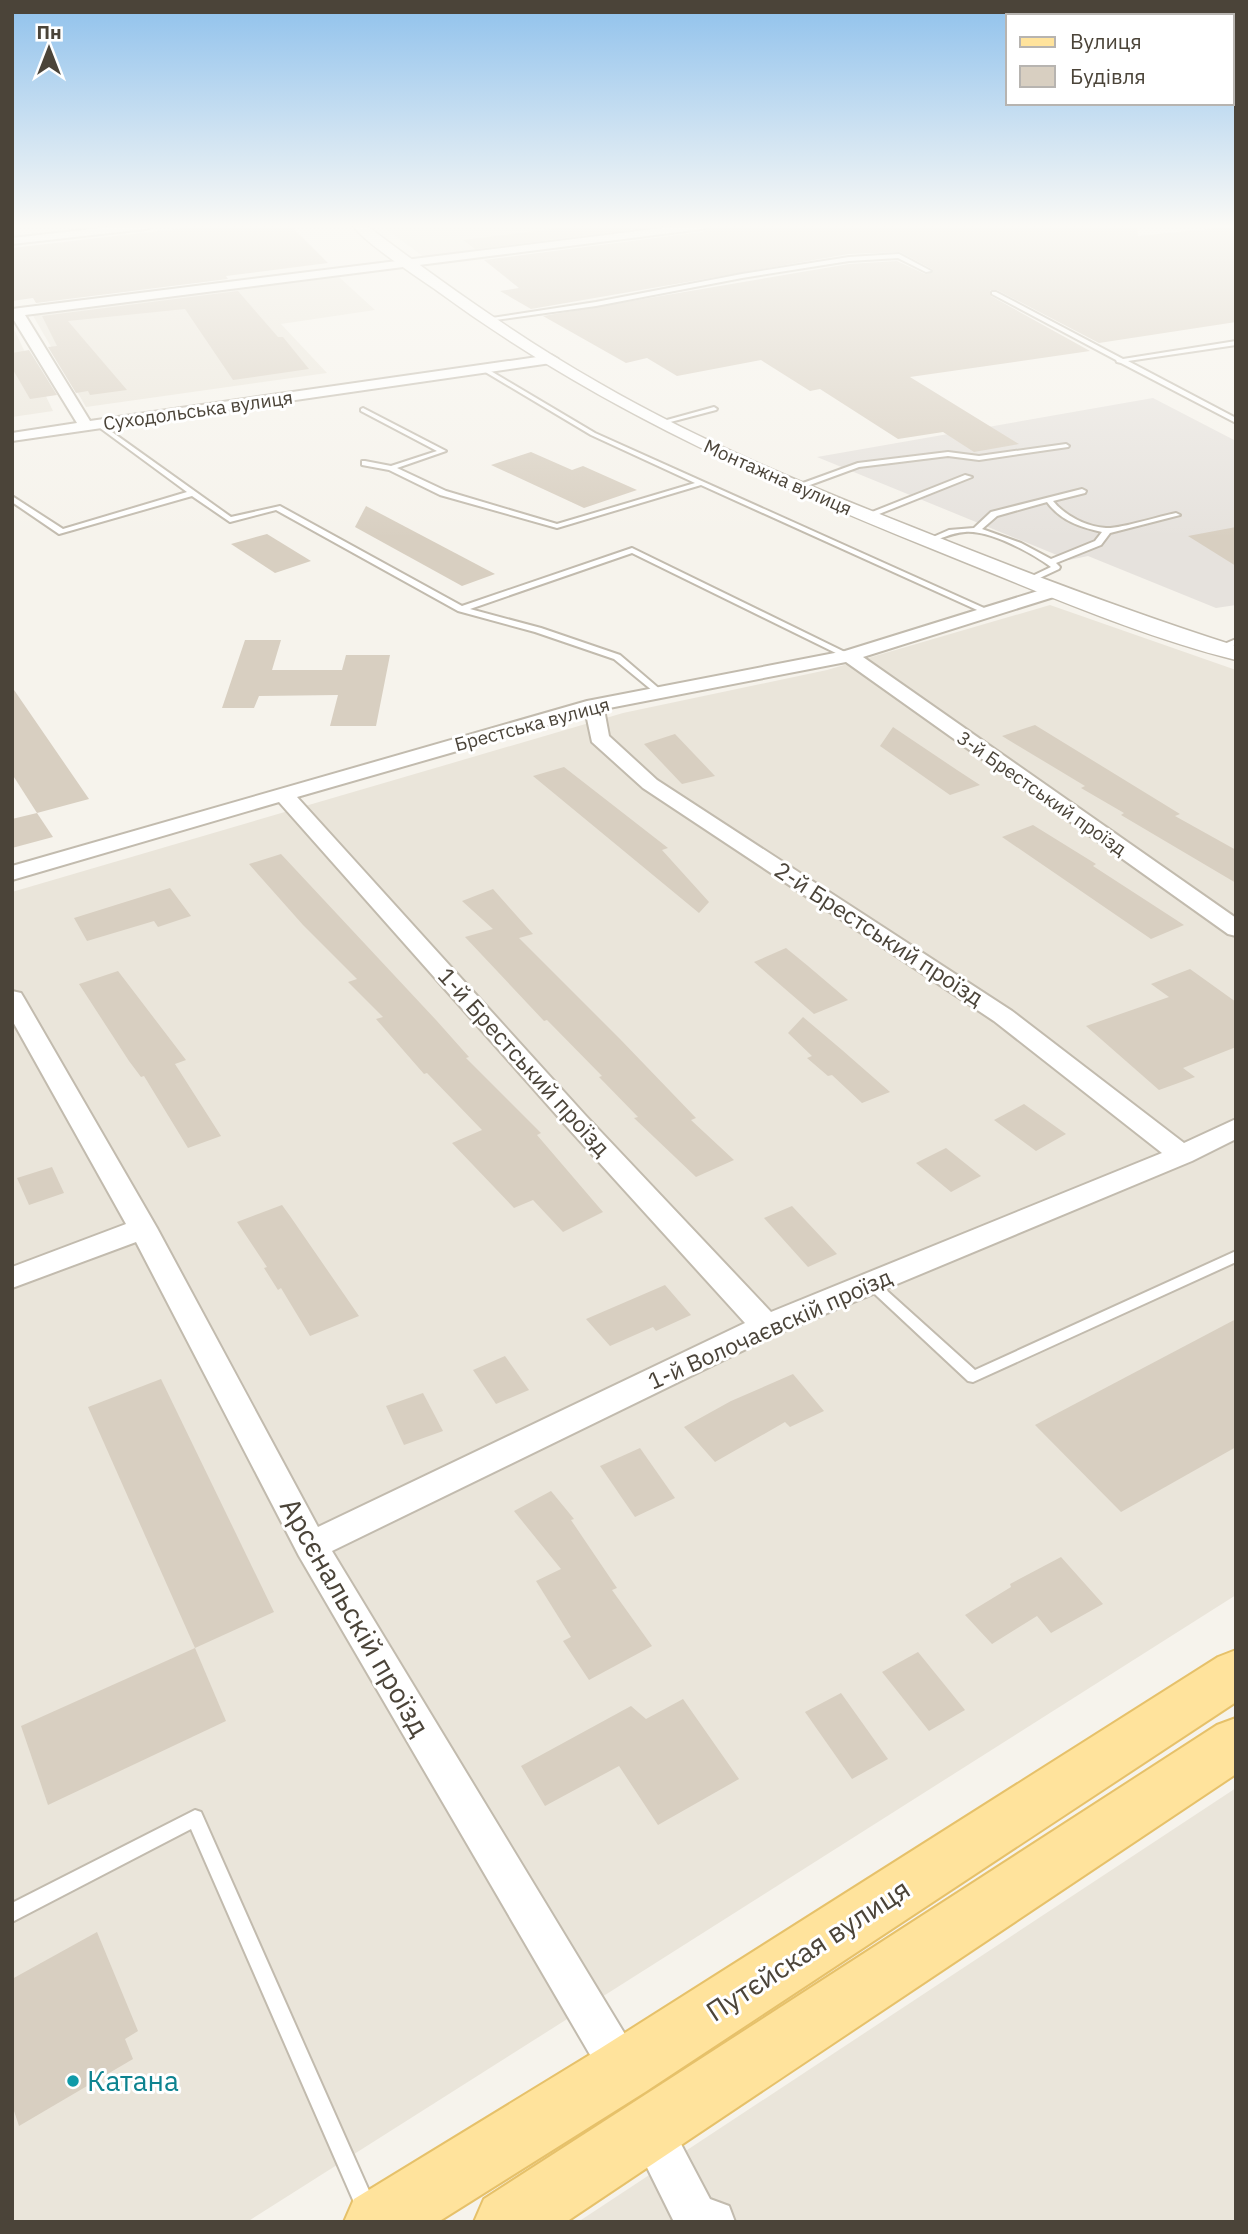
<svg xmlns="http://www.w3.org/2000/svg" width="1248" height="2234" font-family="'IBM Plex Sans',sans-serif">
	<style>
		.residential { fill: #eae5da }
		.industrial { fill: #e6e2dd }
		.building { fill: #d8cfc1 }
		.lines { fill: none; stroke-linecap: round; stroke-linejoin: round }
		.service-casing { stroke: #c2bbae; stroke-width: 4 }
		.minor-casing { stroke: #c2bbae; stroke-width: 4 }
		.tertiary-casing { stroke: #c2bbae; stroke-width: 3 }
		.primary-casing { stroke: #e6c16a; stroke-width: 4 }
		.service { fill: #fff; fill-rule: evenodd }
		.minor { fill: #fff; fill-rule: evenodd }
		.tertiary { fill: #fff; fill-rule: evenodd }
		.primary { fill: #ffe39c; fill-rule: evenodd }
		.culture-dot { fill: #0f9aa8; stroke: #fff; stroke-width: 2.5 }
		.labels { text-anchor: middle; stroke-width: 6; stroke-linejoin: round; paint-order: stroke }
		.far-street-label { font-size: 19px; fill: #4b4439; stroke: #fff }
		.street-label { font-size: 23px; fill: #4b4439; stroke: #fff }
		.near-street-label { font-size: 28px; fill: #4b4439; stroke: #fff }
		.near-culture-label { font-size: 28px; fill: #0d838f; stroke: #fff; text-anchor: start }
	</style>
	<rect width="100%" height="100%" fill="#f6f3ec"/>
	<g class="residential">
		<polygon points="382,226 647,226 424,257"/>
		<polygon points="339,277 375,310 281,324 327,373 86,407 32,314"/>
		<polygon points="12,325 53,411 12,417"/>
		<polygon points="1050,605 1236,670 1236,1595 247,2222 12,2222 12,892 623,713 827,670"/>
		<polygon points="1236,1788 1236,2222 578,2222"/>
	</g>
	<polygon class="industrial" points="1153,398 1236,441 1236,605 1216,608 1088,556 1069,560 817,457"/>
	<g class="building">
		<polygon points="182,226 291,226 328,263 226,276 228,279 36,303 33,298 12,301 12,248 184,228"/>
		<polygon points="575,226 660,226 475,249 463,240"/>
		<polygon points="710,226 1137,226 1138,236 1236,226 1236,322 1099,343 997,290 990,290 991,296 1090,351 910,377 1019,444 974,452 943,432 898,439 820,389 810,391 761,360 677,376 647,358 626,363 543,316 849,264 897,261 925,274 933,272 932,269 900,252 849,254 531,309 500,291 519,288 484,260 702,232"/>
		<polygon points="238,291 278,337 283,337 309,369 233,380 185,309 68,321 127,390 90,395 88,391 76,393 48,347 57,346 42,316"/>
		<polygon points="29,350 57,395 30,399 12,368 12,353"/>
		<polygon points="531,452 572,470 583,466 637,490 584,508 491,465"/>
		<polygon points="366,506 495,574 462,586 355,527"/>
		<polygon points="1236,527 1236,566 1188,536"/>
		<polygon points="267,534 311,561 275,573 231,544"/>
		<polygon points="245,640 281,640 272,670 342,670 346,655 390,655 376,726 330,726 338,695 259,696 254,708 222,708"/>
		<polygon points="12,687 89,799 37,813 12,774"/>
		<polygon points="1035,725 1180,814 1175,816 1236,850 1236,883 1121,815 1124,813 1081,788 1085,786 1002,736"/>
		<polygon points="893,727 957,770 980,785 950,795 880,746"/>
		<polygon points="675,734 715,776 682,784 644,744"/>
		<polygon points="564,767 668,848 662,850 709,902 699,913 533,776"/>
		<polygon points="37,813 53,837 12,848 12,819"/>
		<polygon points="1033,825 1096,864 1093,866 1184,925 1151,939 1002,837"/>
		<polygon points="281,854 436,1020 469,1057 466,1058 541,1133 537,1135 603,1212 563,1232 533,1200 514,1208 452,1143 482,1130 427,1073 424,1074 376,1019 383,1017 348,982 357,979 303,925 249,864"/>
		<polygon points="170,888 191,916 158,927 154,921 87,941 74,918"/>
		<polygon points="493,889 533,934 519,938 620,1039 696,1118 691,1120 734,1160 696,1177 634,1118 638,1117 599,1077 602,1076 547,1020 544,1021 465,937 493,929 462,901"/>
		<polygon points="786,948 808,966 848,1000 814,1014 754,962"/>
		<polygon points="1190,969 1236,1002 1236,1047 1183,1068 1195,1077 1159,1090 1086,1026 1169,997 1151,984"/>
		<polygon points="118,971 186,1060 175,1064 221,1136 188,1148 144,1076 141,1077 129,1061 79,984"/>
		<polygon points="803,1017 842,1050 890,1092 862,1103 832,1075 828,1076 807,1058 812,1056 788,1033"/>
		<polygon points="1024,1104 1066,1134 1036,1151 994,1120"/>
		<polygon points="946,1148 981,1176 951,1192 916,1163"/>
		<polygon points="52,1167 64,1193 29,1205 17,1178"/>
		<polygon points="282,1205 290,1216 359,1316 310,1336 281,1288 278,1290 264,1268 267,1267 237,1222"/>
		<polygon points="792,1206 837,1254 808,1267 764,1218"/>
		<polygon points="665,1285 691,1315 656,1331 653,1327 610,1346 586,1319"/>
		<polygon points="1236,1319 1236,1447 1121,1512 1035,1425"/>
		<polygon points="505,1356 529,1390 496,1404 473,1370"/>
		<polygon points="793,1374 824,1411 790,1427 785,1422 715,1462 684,1427 731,1401"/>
		<polygon points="161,1379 274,1612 195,1648 88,1407"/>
		<polygon points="423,1393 443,1431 404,1445 386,1406"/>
		<polygon points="640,1448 675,1498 635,1517 600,1466"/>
		<polygon points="551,1491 574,1519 571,1520 617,1588 612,1590 652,1646 589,1680 563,1641 571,1637 536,1581 561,1569 514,1511"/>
		<polygon points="1061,1557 1103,1604 1051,1633 1037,1616 992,1644 965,1615 1011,1587 1010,1584"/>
		<polygon points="195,1648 226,1721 48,1805 21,1726"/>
		<polygon points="918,1652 965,1710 929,1731 882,1672"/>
		<polygon points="841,1693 888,1759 852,1779 805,1712"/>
		<polygon points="683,1699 739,1779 658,1825 619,1766 545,1806 521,1766 631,1706 646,1719"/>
		<polygon points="97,1932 138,2031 125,2039 133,2059 19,2126 12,2105 12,1979"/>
	</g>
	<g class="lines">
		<g class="service-casing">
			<g id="service">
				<polygon points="899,254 931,271 926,272 898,258 849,261 742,278 596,306 488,321 485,319 596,302 742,274 849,257"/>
				<polygon points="992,292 996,292 1123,359 1236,341 1236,345 1128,361 1236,418 1236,423 1121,363 1117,362 1116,360 992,294"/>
				<polygon points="484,367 595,433 993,612 986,614 701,485 557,528 440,495 389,470 362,465 362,461 365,461 391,466 437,451 361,411 361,409 363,408 446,451 397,468 446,491 557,524 695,483 591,435 482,370"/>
				<polygon points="714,407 717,409 716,410 659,425 656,423"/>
				<polygon points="98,422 231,517 280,506 462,606 632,548 853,656 846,658 632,553 470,609 541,628 620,655 662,691 662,695 659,696 614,659 535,632 458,611 276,510 230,522 192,496 59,534 12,502 12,496 63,529 187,492 96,425 95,424"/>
				<polygon points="1066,444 1069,446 1068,447 979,460 948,456 859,467 799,489 792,487 858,463 948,452 979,456"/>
				<polygon points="965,475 972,477 869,518 862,516"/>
				<path d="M1082,489l4,2 -1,2 -32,8c12,15 34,26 53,27 14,1 54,-12 70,-15l4,2 -70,18 -9,12 -45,18 4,4 -1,2 -30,14 -4,-2 1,-2 25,-12c-20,-15 -62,-37 -86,-35 -14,1 -25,7 -37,11l-4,-2 25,-11 25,-2 17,-16zM1047,502c14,19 33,25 55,30l-7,9 -44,18 -30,-16 -39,-14 15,-13z"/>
				<polygon points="1236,639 1236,644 1219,651 1215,648"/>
				<polygon points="1236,1251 1236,1262 973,1382 968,1381 863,1283 865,1280 875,1280 975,1370"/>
				<polygon points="195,1810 201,1812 374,2202 377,2209 374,2216 367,2219 360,2216 191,1829 12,1922 12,1903"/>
			</g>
		</g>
		<g class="minor-casing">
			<g id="minor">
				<polygon points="119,226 152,226 146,229 12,244 12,238"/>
				<polygon points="678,226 708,226 702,229 25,315 90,421 551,355 558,359 551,363 12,441 12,433 77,423 12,317 12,309"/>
				<path d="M1054,586l9,5 -3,4 -197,62 373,261v18l-8,-2 -382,-272 -242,47 5,27 48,44 355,231 172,132 52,-24v20l-44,22 -415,173 -445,217 308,508 6,15 -6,15 -15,6 -15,-6 -311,-533 -163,-314 -124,46v-21l114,-43 -114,-204v-29l9,2 3,5 133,230 161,299 427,-204 -177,-195 -289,-326 -267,78v-14l575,-165 258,-50zM586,714l6,28 51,46 351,233 168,132 -391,159 -185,-196 -289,-319z"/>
				<polygon points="648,2103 663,2110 710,2199 729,2206 735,2222 674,2222 626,2125 633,2110"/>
			</g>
		</g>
		<g class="tertiary-casing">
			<path id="tertiary" d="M353,226h14c75,56 151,111 232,157 100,58 207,102 313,144 107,43 214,84 324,119v14c-92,-23 -182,-62 -269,-97 -190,-76 -365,-151 -531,-273 -20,-14 -71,-47 -83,-64z"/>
		</g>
		<g class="primary-casing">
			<g id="primary">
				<polygon points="1236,1650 1236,1702 645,2092 438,2222 344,2222 354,2199 601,2048 1218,1657"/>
				<polygon points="1236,1718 1236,1774 566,2222 474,2222 484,2199 1217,1725"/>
			</g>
		</g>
		<use href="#service" class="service"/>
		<use href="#minor" class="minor"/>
		<use href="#tertiary" class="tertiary"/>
		<use href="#primary" class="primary"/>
	</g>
	<linearGradient id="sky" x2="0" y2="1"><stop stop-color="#8fc1ec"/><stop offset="0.42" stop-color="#fbfaf6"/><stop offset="1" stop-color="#fbfaf6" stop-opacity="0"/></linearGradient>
	<rect width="1248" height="538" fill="url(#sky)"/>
	<circle class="culture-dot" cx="73" cy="2081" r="7"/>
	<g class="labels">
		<g class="far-street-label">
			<text transform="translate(198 410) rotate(-8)" y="7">Суходольська вулиця</text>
			<text transform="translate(778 477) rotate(24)" y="7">Монтажна вулиця</text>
			<text transform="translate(532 724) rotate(-15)" y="7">Брестська вулиця</text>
			<text transform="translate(1042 793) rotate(35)" y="7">3-й Брестський проїзд</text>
		</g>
		<g class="street-label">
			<text transform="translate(879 934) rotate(33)" y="8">2-й Брестський проїзд</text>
			<text transform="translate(524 1062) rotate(48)" y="8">1-й Брестський проїзд</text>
			<text transform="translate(770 1329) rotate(-24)" y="8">1-й Волочаєвскій проїзд</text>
		</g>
		<g class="near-street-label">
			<text transform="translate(355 1617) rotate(60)" y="10">Арсєнальскій проїзд</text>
			<text transform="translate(808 1950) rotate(-33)" y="10">Путєйская вулиця</text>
		</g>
		<g class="near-culture-label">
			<text x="87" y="2091">Катана</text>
		</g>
	</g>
	<rect width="1248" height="2234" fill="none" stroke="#4b4439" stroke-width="28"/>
	<rect x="1006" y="14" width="228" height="91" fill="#ffffff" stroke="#b7b4b0" stroke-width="2"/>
	<rect x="1020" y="37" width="35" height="10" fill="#ffe39c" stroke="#b7b4b0" stroke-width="2"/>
	<text x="1070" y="49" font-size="21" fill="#4b4439">Вулиця</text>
	<rect x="1020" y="66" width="35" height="21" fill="#d8cfc1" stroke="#b7b4b0" stroke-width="2"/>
	<text x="1070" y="84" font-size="21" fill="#4b4439">Будівля</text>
	<g transform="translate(49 49)" stroke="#ffffff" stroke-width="5" paint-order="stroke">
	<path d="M0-5L12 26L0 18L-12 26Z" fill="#4b4439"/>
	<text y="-10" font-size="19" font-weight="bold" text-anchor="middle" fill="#4b4439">Пн</text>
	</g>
</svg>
